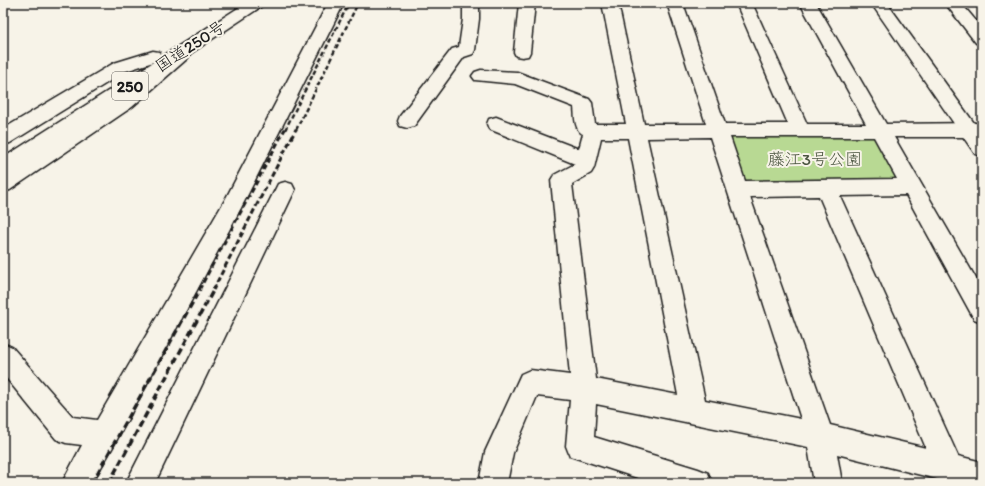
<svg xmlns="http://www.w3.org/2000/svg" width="985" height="486" font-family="Itim,'Klee One',sans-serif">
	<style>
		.green { fill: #b8d993; stroke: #6a7a58 }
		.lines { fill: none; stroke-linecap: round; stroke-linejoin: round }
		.street-casing { stroke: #1c1c1c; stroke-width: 3 }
		.secondary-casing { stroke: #1c1c1c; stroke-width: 3 }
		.highway-casing { stroke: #1c1c1c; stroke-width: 3 }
		.street { fill: #f7f3e8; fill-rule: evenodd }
		.secondary { fill: #f7f3e8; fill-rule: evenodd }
		.highway { fill: #f7f3e8; fill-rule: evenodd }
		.rail-far2 { stroke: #1c1c1c; stroke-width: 2.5; stroke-dasharray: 4.5 2.5; stroke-linecap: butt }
		.rail-far1 { stroke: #1c1c1c; stroke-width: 3; stroke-dasharray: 5.5 3; stroke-linecap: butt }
		.rail { stroke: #1c1c1c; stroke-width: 3.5; stroke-dasharray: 7 3.5; stroke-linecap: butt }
		.labels { text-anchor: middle; stroke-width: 4; stroke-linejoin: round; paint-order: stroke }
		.shield { fill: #f7f3e8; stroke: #5e5c59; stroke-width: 1 }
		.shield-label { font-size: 16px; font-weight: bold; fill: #1c1c1c }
		.street-label { font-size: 17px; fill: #1c1c1c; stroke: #f7f3e8 }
		.park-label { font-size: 17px; fill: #4b5540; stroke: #f7f3e8 }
	</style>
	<rect width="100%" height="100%" fill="#f7f3e8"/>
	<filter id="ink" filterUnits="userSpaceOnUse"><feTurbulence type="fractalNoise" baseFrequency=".025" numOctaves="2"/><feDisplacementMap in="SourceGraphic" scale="8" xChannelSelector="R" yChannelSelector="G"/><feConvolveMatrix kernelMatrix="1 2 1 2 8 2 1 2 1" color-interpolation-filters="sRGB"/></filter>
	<g filter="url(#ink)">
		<polygon class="green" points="874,135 901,183 745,183 729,136"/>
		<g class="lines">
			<g class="street-casing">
				<g id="street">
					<polygon points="328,3 344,3 242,206 114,445 92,483 62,483 82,445 66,443 56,439 3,374 3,343 12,347 73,417 97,420 225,200"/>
					<polygon points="463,3 479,3 479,19 475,50 473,54 464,57 414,126 407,128 400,126 398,121 400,116 452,49 459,47 463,19"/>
					<polygon points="519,3 535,3 530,52 528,56 522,57 516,56 514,52"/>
					<path d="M602,3h16l26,121h62l-39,-121h16l42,121h63l-52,-121h16l55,121h59l-66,-121h16l70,121 96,-1v14h-88l88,152v33l-8,-3 -68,-124 -66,1 118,260 24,6v21h-29l-116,-29 5,29h-28l-6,-36 -212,-43 -2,33 104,32 10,4 4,10h-59l-83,-27 -4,-10 4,-46 -33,-4 -24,57 -6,30h-28l6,-31 36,-78 9,-4 40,5 -19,-195 3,-5 21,-11 -86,-35 -2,-5 2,-5 7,-2 83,32 4,-15c-9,-4 -8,-19 -9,-27l-59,-23 -40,-4 -3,-4 3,-4 6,-2 36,2 72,27 3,4 3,21h31zM710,137l91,282 -96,-19 -58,-262zM730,137h144l23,42 -152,2zM601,138h27l50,257 -82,-16 -24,-195 19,-11 3,-5zM819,196l107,252 -96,-23 -80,-228z"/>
					<polygon points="945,3 961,3 982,28 982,44 976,43"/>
					<polygon points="182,49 188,50 190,54 188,58 132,107 10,190 3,192 3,174 120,99 176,50"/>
					<polygon points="153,51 159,52 161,56 159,60 126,71 10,143 3,145 3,129 114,63"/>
					<polygon points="285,182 292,184 295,190 155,483 126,483 275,190 278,184"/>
				</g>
			</g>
			<g class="secondary-casing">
				<polygon id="secondary" points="871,3 887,3 982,134 982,156 975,154"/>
			</g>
			<g class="highway-casing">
				<polygon id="highway" points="246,3 265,3 262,6 10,173 3,175 3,158"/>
			</g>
			<use href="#street" class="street"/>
			<use href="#secondary" class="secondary"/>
			<use href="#highway" class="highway"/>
			<g class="rail-far2">
				<polyline points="285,130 349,3"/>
				<polyline points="296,130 358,3"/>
			</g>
			<g class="rail-far1">
				<polyline points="199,290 285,129"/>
				<polyline points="213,290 296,129"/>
			</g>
			<g class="rail">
				<polyline points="92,483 200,289"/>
				<polyline points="109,483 214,289"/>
			</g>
		</g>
	</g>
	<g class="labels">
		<rect class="shield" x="112" y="72" width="36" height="28" rx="3"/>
		<g class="shield-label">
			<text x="130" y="92">250</text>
		</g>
		<g class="street-label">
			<text transform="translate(190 46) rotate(-33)" y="6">国道250号</text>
		</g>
		<g class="park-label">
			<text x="815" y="165">藤江3号公園</text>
		</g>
	</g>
	<rect width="985" height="486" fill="none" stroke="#f7f3e8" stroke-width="16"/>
	<rect x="8" y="8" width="969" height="470" fill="none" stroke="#1c1c1c" stroke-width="1.5" filter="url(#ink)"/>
</svg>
